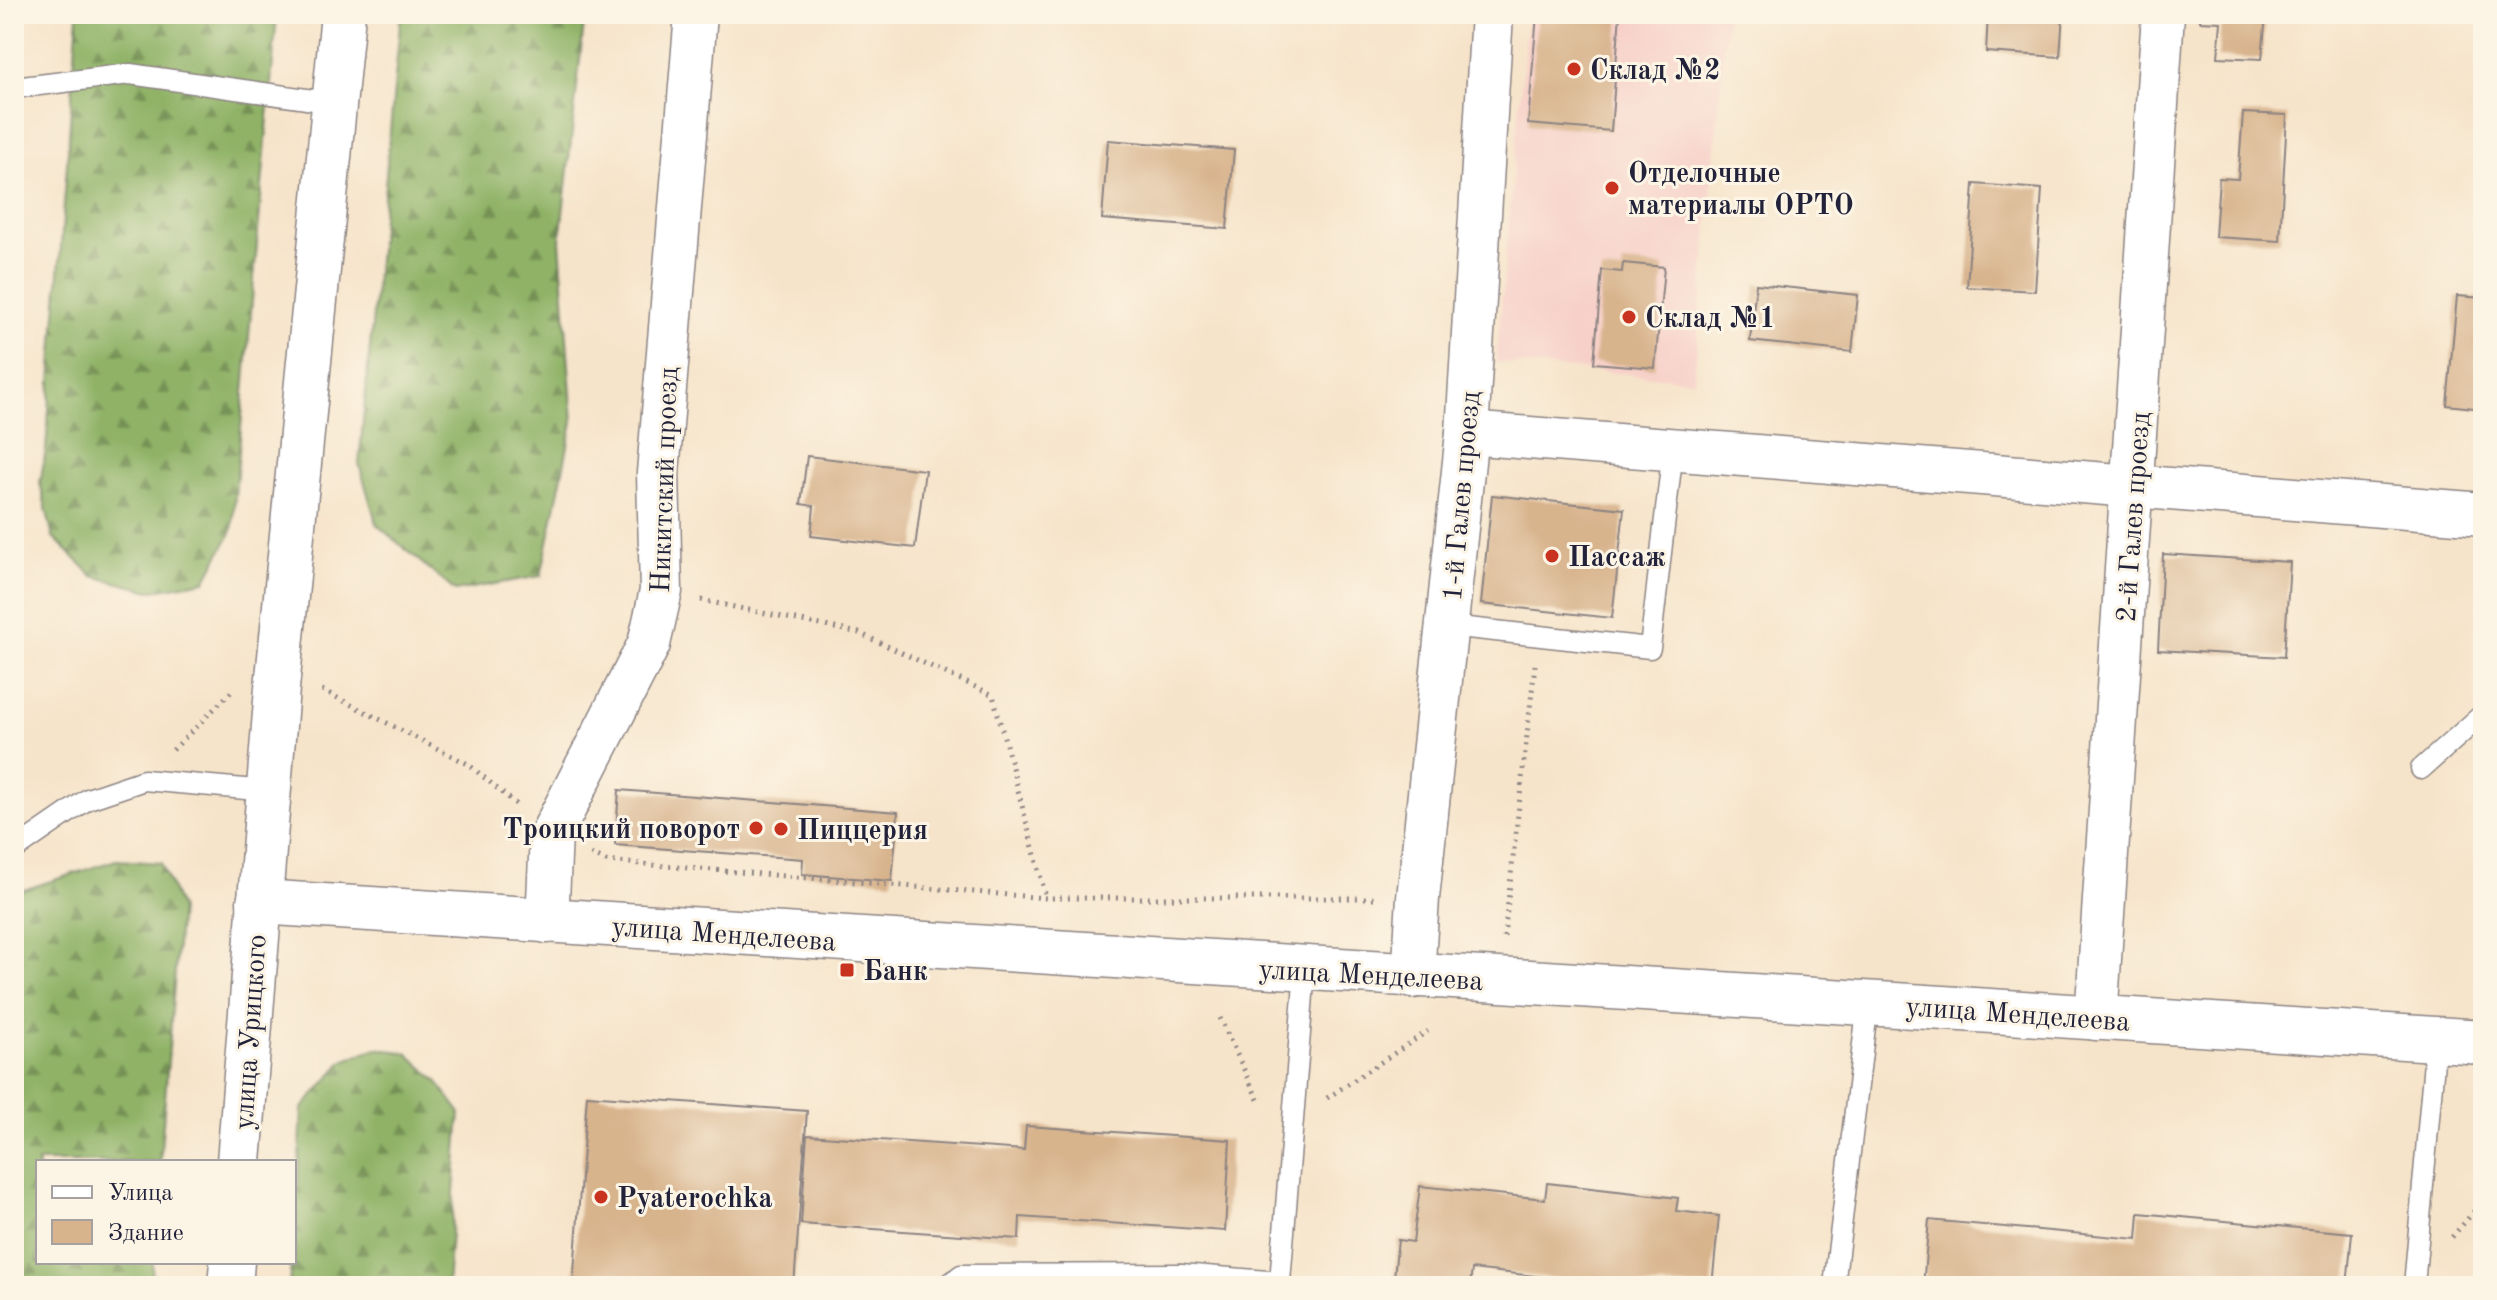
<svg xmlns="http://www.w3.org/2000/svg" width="2497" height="1300" font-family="'Old Standard TT',serif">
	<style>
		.built { fill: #f7d1c9 }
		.forest { fill: url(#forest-firs); stroke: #586a50; stroke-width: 2 }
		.building { fill: #d8b48d }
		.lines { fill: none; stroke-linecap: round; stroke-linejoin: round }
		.service-casing { stroke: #8c8382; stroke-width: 23 }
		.minor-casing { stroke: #8c8382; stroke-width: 45 }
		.secondary-casing { stroke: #8c8382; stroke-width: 47 }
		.primary-casing { stroke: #8c8382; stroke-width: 47 }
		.path { stroke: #8c8382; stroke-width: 5; stroke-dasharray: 2 6; stroke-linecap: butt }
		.service { stroke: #fff; stroke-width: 20 }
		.minor { stroke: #fff; stroke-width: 42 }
		.secondary { stroke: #fff; stroke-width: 44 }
		.primary { stroke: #fff; stroke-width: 44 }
		.poi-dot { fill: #c8321e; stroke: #fcf5e5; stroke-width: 3 }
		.labels { text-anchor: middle; stroke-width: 6; stroke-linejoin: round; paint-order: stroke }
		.poi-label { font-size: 28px; font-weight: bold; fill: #22223b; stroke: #fcf5e5; text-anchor: start }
		.street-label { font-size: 28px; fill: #22223b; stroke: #fcf5e5 }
	</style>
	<defs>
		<pattern id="forest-firs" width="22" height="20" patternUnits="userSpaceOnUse" patternTransform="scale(2)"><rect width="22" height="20" fill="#8fb266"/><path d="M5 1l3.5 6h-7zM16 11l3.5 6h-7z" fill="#749055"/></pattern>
	</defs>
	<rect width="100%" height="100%" fill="#fcf5e5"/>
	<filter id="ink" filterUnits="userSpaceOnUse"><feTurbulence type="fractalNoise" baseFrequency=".0125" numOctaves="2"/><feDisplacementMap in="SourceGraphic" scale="16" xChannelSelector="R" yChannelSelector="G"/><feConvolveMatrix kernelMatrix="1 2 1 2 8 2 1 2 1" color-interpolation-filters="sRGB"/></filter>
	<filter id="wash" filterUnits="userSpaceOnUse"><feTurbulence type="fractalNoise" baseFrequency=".006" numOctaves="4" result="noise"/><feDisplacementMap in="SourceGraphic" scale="32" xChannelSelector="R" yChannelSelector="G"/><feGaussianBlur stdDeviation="1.8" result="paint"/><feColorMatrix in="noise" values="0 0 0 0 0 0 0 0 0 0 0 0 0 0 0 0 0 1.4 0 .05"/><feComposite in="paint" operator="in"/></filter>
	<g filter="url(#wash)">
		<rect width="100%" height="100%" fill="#f6e4ca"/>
		<polygon class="built" points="1528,14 1727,14 1694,380 1496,362"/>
		<g class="forest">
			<polygon points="78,14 277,14 232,531 205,581 150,591 93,576 53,537 40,483 46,450"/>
			<polygon points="401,14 585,14 560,241 573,422 541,576 455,591 377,525 359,464"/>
			<polygon points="116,860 161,863 180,908 160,1162 38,1162 38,1262 153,1262 151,1286 14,1286 14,893"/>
			<polygon points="376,1048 407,1053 437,1081 460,1112 447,1286 289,1286 291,1262 294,1262 302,1109 343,1061"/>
		</g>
		<g id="blocks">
			<g class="building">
				<polygon points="1537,14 1620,14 1611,131 1528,124"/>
				<polygon points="1988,14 2063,14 2060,57 1986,52"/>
				<polygon points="2201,14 2266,14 2262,59 2218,57 2221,22 2200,21"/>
				<polygon points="2243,113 2287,115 2280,241 2215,237 2219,178 2238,179"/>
				<polygon points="1108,140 1234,150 1227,229 1102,219"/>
				<polygon points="1974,184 2042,189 2035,291 1967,287"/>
				<polygon points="1623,263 1664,267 1655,368 1594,363 1602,270 1622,272"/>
				<polygon points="1756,284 1858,295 1852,352 1750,341"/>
				<polygon points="2457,296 2483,298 2483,409 2447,405"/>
				<polygon points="807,456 925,470 915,548 811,536 814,506 801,504"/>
				<polygon points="1492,495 1624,509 1612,618 1481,604"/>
				<polygon points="2163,554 2290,562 2284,657 2158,650"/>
				<polygon points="619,790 898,812 892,881 802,874 803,859 615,845"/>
				<polygon points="587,1095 807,1111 794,1286 573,1286"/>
				<polygon points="1026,1126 1230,1140 1225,1231 1020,1217 1019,1239 801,1224 807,1135 1024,1150"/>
				<polygon points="1547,1183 1678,1198 1676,1211 1719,1216 1712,1286 1623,1286 1472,1269 1470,1286 1393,1286 1398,1240 1413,1242 1420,1186 1545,1199"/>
				<polygon points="2139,1213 2352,1233 2347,1286 1923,1286 1929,1220 2137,1239"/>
			</g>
		</g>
	</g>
	<g filter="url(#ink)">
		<use href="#blocks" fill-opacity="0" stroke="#8c8382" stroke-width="2"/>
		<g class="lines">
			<g class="service-casing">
				<g id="service">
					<polyline points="14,88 130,74 335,103"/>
					<polyline points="1449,626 1650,648 1673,449"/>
					<polyline points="2421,769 2483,714"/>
					<polyline points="14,850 88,799 144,780 268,791"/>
					<polyline points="947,1286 961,1275 1181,1274"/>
					<polyline points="1181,1286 1181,1274 1280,1282 1305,970"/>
					<polyline points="1834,1286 1868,1002"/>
					<polyline points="2414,1286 2436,1039"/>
				</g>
			</g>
			<g class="minor-casing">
				<g id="minor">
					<polyline points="1467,433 2483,514"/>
					<polyline points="547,922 551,835 649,644 661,591 658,473 696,14"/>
					<polyline points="1413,977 1418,898 1467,433 1492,14"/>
					<polyline points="2096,1019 2163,14"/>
				</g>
			</g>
			<g class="secondary-casing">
				<polyline id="secondary" points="259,902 2483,1042"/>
			</g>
			<g class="primary-casing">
				<g id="primary">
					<polyline points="239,1162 277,688 343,14"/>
					<polyline points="230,1286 232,1262"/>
				</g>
			</g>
			<g class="path">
				<polyline points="701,600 859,633 993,695 1046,897"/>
				<polyline points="322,690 468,764 517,805"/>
				<polyline points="173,750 231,692"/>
				<polyline points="591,854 606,861 1046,898 1374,898"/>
				<polyline points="1504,937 1535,665"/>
				<polyline points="1220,1018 1260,1104"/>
				<polyline points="1327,1098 1428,1031"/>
				<polyline points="2452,1237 2483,1201"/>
			</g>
			<use href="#service" class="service"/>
			<use href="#minor" class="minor"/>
			<use href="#secondary" class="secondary"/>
			<use href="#primary" class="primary"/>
		</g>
	</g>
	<g class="poi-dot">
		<circle cx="1574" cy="69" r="8"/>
		<circle cx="1612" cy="188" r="8"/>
		<circle cx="1629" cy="317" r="8"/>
		<circle cx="1552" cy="556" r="8"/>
		<circle cx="756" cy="828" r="8"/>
		<circle cx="781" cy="829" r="8"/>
		<rect x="839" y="962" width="16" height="16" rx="4"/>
		<circle cx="601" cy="1197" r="8"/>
	</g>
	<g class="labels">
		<g class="poi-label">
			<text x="1590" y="79">Склад №2</text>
			<text x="1628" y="182">Отделочные<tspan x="1628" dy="32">материалы ОРТО</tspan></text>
			<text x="1645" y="327">Склад №1</text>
			<text x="1568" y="566">Пассаж</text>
			<text x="740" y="838" text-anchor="end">Троицкий поворот</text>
			<text x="797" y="839">Пиццерия</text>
			<text x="863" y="980">Банк</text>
			<text x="617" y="1207">Pyaterochka</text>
		</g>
		<g class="street-label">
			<text transform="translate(663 480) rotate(-88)" y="10">Никитский проезд</text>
			<text transform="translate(1460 496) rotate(-85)" y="10">1-й Галев проезд</text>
			<text transform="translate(2132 517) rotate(-86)" y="10">2-й Галев проезд</text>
			<text transform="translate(724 933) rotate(4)" y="10">улица Менделеева</text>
			<text transform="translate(1371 974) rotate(3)" y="10">улица Менделеева</text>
			<text transform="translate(2018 1013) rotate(4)" y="10">улица Менделеева</text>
			<text transform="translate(249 1032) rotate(-86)" y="10">улица Урицкого</text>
		</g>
	</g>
	<rect width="2497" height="1300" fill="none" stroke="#fcf5e5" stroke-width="48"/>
	<rect x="36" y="1160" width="260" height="104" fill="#fcf5e5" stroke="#a5a1a1" stroke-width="2"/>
	<rect x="52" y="1186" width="40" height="12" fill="#ffffff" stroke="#a5a1a1" stroke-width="2"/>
	<text x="108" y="1200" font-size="24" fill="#22223b">Улица</text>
	<rect x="52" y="1220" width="40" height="24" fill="#d8b48d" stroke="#a5a1a1" stroke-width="2"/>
	<text x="108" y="1240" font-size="24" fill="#22223b">Здание</text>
</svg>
